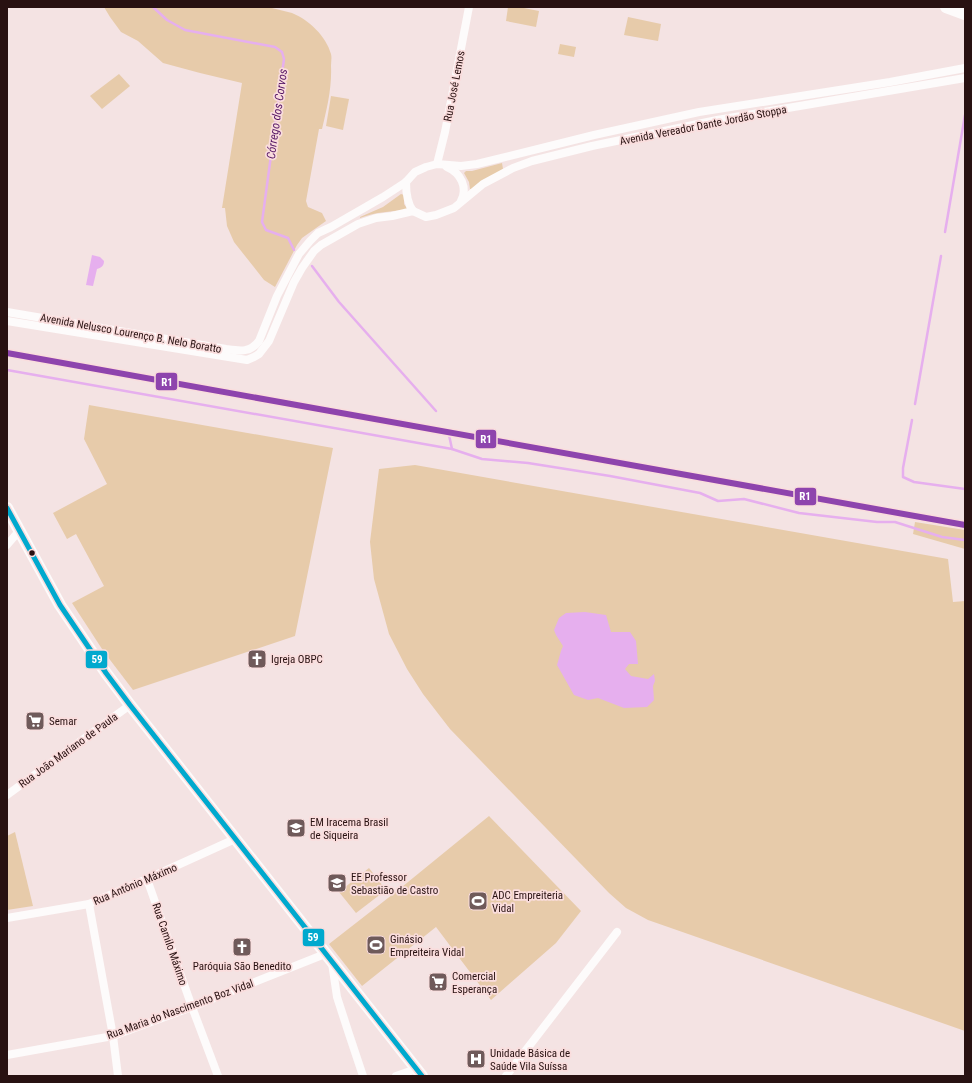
<svg xmlns="http://www.w3.org/2000/svg" width="972" height="1083" font-family="'Roboto Condensed',sans-serif">
	<style>
		.green { fill: #e7cbaa }
		.water { fill: #e6afee }
		.lines { fill: none; stroke-linecap: round; stroke-linejoin: round }
		.stream { stroke: #e6afee; stroke-width: 2.5 }
		.minor { stroke: #fdfbfb; stroke-width: 8 }
		.secondary { stroke: #fdfbfb; stroke-width: 12 }
		.bus-1-casing { stroke: #fadddd; stroke-width: 8 }
		.bus-1 { stroke: #00a9ce; stroke-width: 5 }
		.rail-1-casing { stroke: #fadddd; stroke-width: 9 }
		.rail-1 { stroke: #8e44ad; stroke-width: 6 }
		.bus-dot { fill: #281111; stroke: #fadddd; stroke-width: 1.5 }
		.labels { text-anchor: middle; stroke-width: 3.5; stroke-linejoin: round; paint-order: stroke }
		.street-label { font-size: 11px; fill: #281111; stroke: #fadddd }
		.poi-label { font-size: 11px; fill: #281111; stroke: #fadddd; text-anchor: start }
		.water-label { font-size: 12px; font-style: italic; fill: #561665; stroke: #fadddd }
		.line-badge { stroke: #fadddd; stroke-width: 1.5 }
		.badge-label { font-size: 11px; text-anchor: middle; font-weight: bold; fill: #fff }
	</style>
	<rect width="100%" height="100%" fill="#f4e3e3"/>
	<g class="green">
		<path d="M104,7h164c8,2 16,4 24,6 17,7 34,23 39,41 1,4 0,8 0,12 1,22 -4,42 -9,63h-3l-13,72 2,6 14,6 4,8 -24,17 -5,7 -22,42 -11,-7 -30,-38 -7,-16 -2,-18h-3l20,-125 -42,-10 -37,-10 -25,-22 -17,-9 -11,-15z"/>
		<polygon points="508,7 519,7 539,11 536,27 506,21"/>
		<polygon points="628,17 661,24 658,41 624,35"/>
		<polygon points="560,44 576,47 574,57 558,54"/>
		<polygon points="119,74 130,86 102,109 90,96"/>
		<polygon points="331,96 349,99 343,130 326,126"/>
		<polygon points="502,163 503,169 473,189 470,189 469,182 464,173 466,171 472,171"/>
		<path d="M401,194l3,1v9l4,6c-16,1 -32,2 -48,8v-1l23,-10z"/>
		<polygon points="89,405 333,448 295,636 133,690 104,652 72,603 104,586 76,534 67,539 53,513 107,484 84,439"/>
		<polygon points="415,465 948,559 953,602 965,601 965,1031 648,920 626,908 609,893 450,729 423,694 407,669 389,634 374,579 370,542 379,469"/>
		<polygon points="915,522 965,530 965,549 913,534"/>
		<polygon points="489,816 581,911 556,943 491,1000 436,927 362,986 329,944 397,891"/>
		<polygon points="15,832 33,906 7,910 7,836"/>
		<polygon points="369,868 386,890 356,913 339,892"/>
	</g>
	<g class="water">
		<path d="M92,255l8,2 4,4c0,5 -3,7 -7,8l-4,17 -7,-1z"/>
		<polygon points="585,612 606,615 611,632 630,632 636,641 638,664 629,664 625,669 631,676 648,679 654,674 655,681 653,686 654,700 647,707 624,708 598,698 588,700 574,695 557,665 561,651 563,646 556,635 554,630 559,618 566,613"/>
	</g>
	<g class="lines">
		<g class="stream">
			<polyline points="153,7 167,20 185,30 275,47 282,52 284,59 262,222 266,230 288,238 294,250"/>
			<polyline points="945,232 965,115"/>
			<polyline points="312,266 339,302 436,411"/>
			<polyline points="7,370 452,449 482,459 528,463 610,476 700,493 718,501 744,499 799,513 877,522 895,522 942,537 965,540"/>
			<polyline points="915,404 941,256"/>
			<polyline points="912,420 903,468 903,477 914,482 965,489"/>
			<polyline points="449,435 452,449"/>
		</g>
		<g class="minor">
			<polyline points="437,164 445,132 469,7"/>
			<path d="M447,167c14,6 21,21 14,34"/>
			<path d="M406,182c0,11 1,21 7,29"/>
			<path d="M7,312l219,37c14,2 24,4 33,-8l18,-45 22,-42 11,-13 8,-8 13,-6 52,-30 23,-15 9,-10 11,-5 11,-3 24,2 16,-2 117,-29 105,-23 191,-30 75,-14"/>
			<polyline points="7,321 247,360 254,357 259,354 269,341 294,282 302,268 314,251 321,245 358,224 376,218 392,216 413,211 426,217 436,215 454,208 483,184 513,168 532,161 592,146 717,120 965,78"/>
			<polyline points="7,545 19,531"/>
			<polyline points="7,795 130,705"/>
			<polyline points="147,879 192,1007 218,1076"/>
			<polyline points="89,904 113,1036 118,1076"/>
			<polyline points="7,918 89,904 147,879 235,839"/>
			<polyline points="332,963 337,997 349,1034 363,1076"/>
			<polyline points="7,1055 113,1036 192,1007 325,954"/>
			<polyline points="396,1076 416,1069"/>
			<polyline points="506,1076 617,932"/>
		</g>
		<g class="secondary">
			<polyline points="946,7 965,14"/>
			<polyline points="7,508 60,605 106,673 130,705 422,1076"/>
		</g>
		<g class="bus-1-casing">
			<polyline id="bus-1" points="7,508 60,605 106,673 130,705 422,1076"/>
		</g>
		<use href="#bus-1" class="bus-1"/>
		<g class="rail-1-casing">
			<polyline id="rail-1" points="7,353 965,525"/>
		</g>
		<use href="#rail-1" class="rail-1"/>
	</g>
	<defs>
		<g id="church-square" transform="scale(1)"><rect x="-9" y="-9" width="18" height="18" rx="4" fill="#6f5a5a" stroke="#fadddd"/><path d="M-1.2-6h2.4v3.5h3.3v2.4h-3.3V6h-2.4V-.1h-3.3v-2.4h3.3Z" fill="#fff"/></g>
		<g id="supermarket-square" transform="scale(1)"><rect x="-9" y="-9" width="18" height="18" rx="4" fill="#6f5a5a" stroke="#fadddd"/><path d="M-6-5.5h2.5l.6 2H6L4.5 2H-2.5L-4.4-4H-6ZM-1.5 3.2a1.3 1.3 0 1 0 .1 0ZM3 3.2a1.3 1.3 0 1 0 .1 0Z" fill="#fff"/></g>
		<g id="school-square" transform="scale(1)"><rect x="-9" y="-9" width="18" height="18" rx="4" fill="#6f5a5a" stroke="#fadddd"/><path d="M0-5L7-2L0 1L-7-2ZM-4 1L0 2.5L4 1V4Q0 6-4 4Z" fill="#fff"/></g>
		<g id="stadium-square" transform="scale(1)"><rect x="-9" y="-9" width="18" height="18" rx="4" fill="#6f5a5a" stroke="#fadddd"/><path d="M0-5a6.5 5 0 1 0 0 10a6.5 5 0 1 0 0-10ZM-3.5-1.8h7v3.6h-7Z" fill="#fff"/></g>
		<g id="hospital-square" transform="scale(1)"><rect x="-9" y="-9" width="18" height="18" rx="4" fill="#6f5a5a" stroke="#fadddd"/><path d="M-5-5h3v3.5h4V-5h3V5h-3V1.5h-4V5h-3Z" fill="#fff"/></g>
	</defs>
	<g fill-rule="evenodd">
		<use href="#church-square" x="257" y="659"/>
		<use href="#supermarket-square" x="35" y="721"/>
		<use href="#school-square" x="296" y="828"/>
		<use href="#school-square" x="337" y="883"/>
		<use href="#stadium-square" x="478" y="901"/>
		<use href="#stadium-square" x="376" y="945"/>
		<use href="#church-square" x="242" y="947"/>
		<use href="#supermarket-square" x="438" y="982"/>
		<use href="#hospital-square" x="476" y="1059"/>
	</g>
	<circle class="bus-dot" cx="32" cy="553" r="3.5"/>
	<g class="labels">
		<g class="street-label">
			<text transform="translate(454 86) rotate(-79)" y="4">Rua José Lemos</text>
			<text transform="translate(703 125) rotate(-11)" y="4">Avenida Vereador Dante Jordão Stoppa</text>
			<text transform="translate(131 333) rotate(10)" y="4">Avenida Nelusco Lourenço B. Nelo Boratto</text>
			<text transform="translate(68 750) rotate(-36)" y="4">Rua João Mariano de Paula</text>
			<text transform="translate(135 884) rotate(-23)" y="4">Rua Antônio Máximo</text>
			<text transform="translate(170 944) rotate(71)" y="4">Rua Camilo Máximo</text>
			<text transform="translate(180 1009) rotate(-20)" y="4">Rua Maria do Nascimento Boz Vidal</text>
		</g>
		<g class="poi-label">
			<text x="271" y="663">Igreja OBPC</text>
			<text x="49" y="725">Semar</text>
			<text x="310" y="826">EM Iracema Brasil<tspan x="310" dy="13">de Siqueira</tspan></text>
			<text x="351" y="881">EE Professor<tspan x="351" dy="13">Sebastião de Castro</tspan></text>
			<text x="492" y="899">ADC Empreiteria<tspan x="492" dy="13">Vidal</tspan></text>
			<text x="390" y="943">Ginásio<tspan x="390" dy="13">Empreiteira Vidal</tspan></text>
			<text x="242" y="970" text-anchor="middle">Paróquia São Benedito</text>
			<text x="452" y="980">Comercial<tspan x="452" dy="13">Esperança</tspan></text>
			<text x="490" y="1057">Unidade Básica de<tspan x="490" dy="13">Saúde Vila Suíssa</tspan></text>
		</g>
		<g class="water-label">
			<text transform="translate(277 114) rotate(-82)" y="4">Córrego dos Corvos</text>
		</g>
	</g>
	<g class="line-badge">
		<rect x="155" y="372" width="23" height="19" rx="4" fill="#8e44ad"/>
		<rect x="475" y="429" width="22" height="20" rx="4" fill="#8e44ad"/>
		<rect x="794" y="487" width="23" height="19" rx="4" fill="#8e44ad"/>
		<rect x="85" y="650" width="23" height="19" rx="4" fill="#00a9ce"/>
		<rect x="302" y="928" width="23" height="19" rx="4" fill="#00a9ce"/>
	</g>
	<g class="badge-label">
		<text x="167" y="386">R1</text>
		<text x="486" y="443">R1</text>
		<text x="805" y="500">R1</text>
		<text x="97" y="663">59</text>
		<text x="313" y="941">59</text>
	</g>
	<rect width="972" height="1083" fill="none" stroke="#281111" stroke-width="16"/>
</svg>
